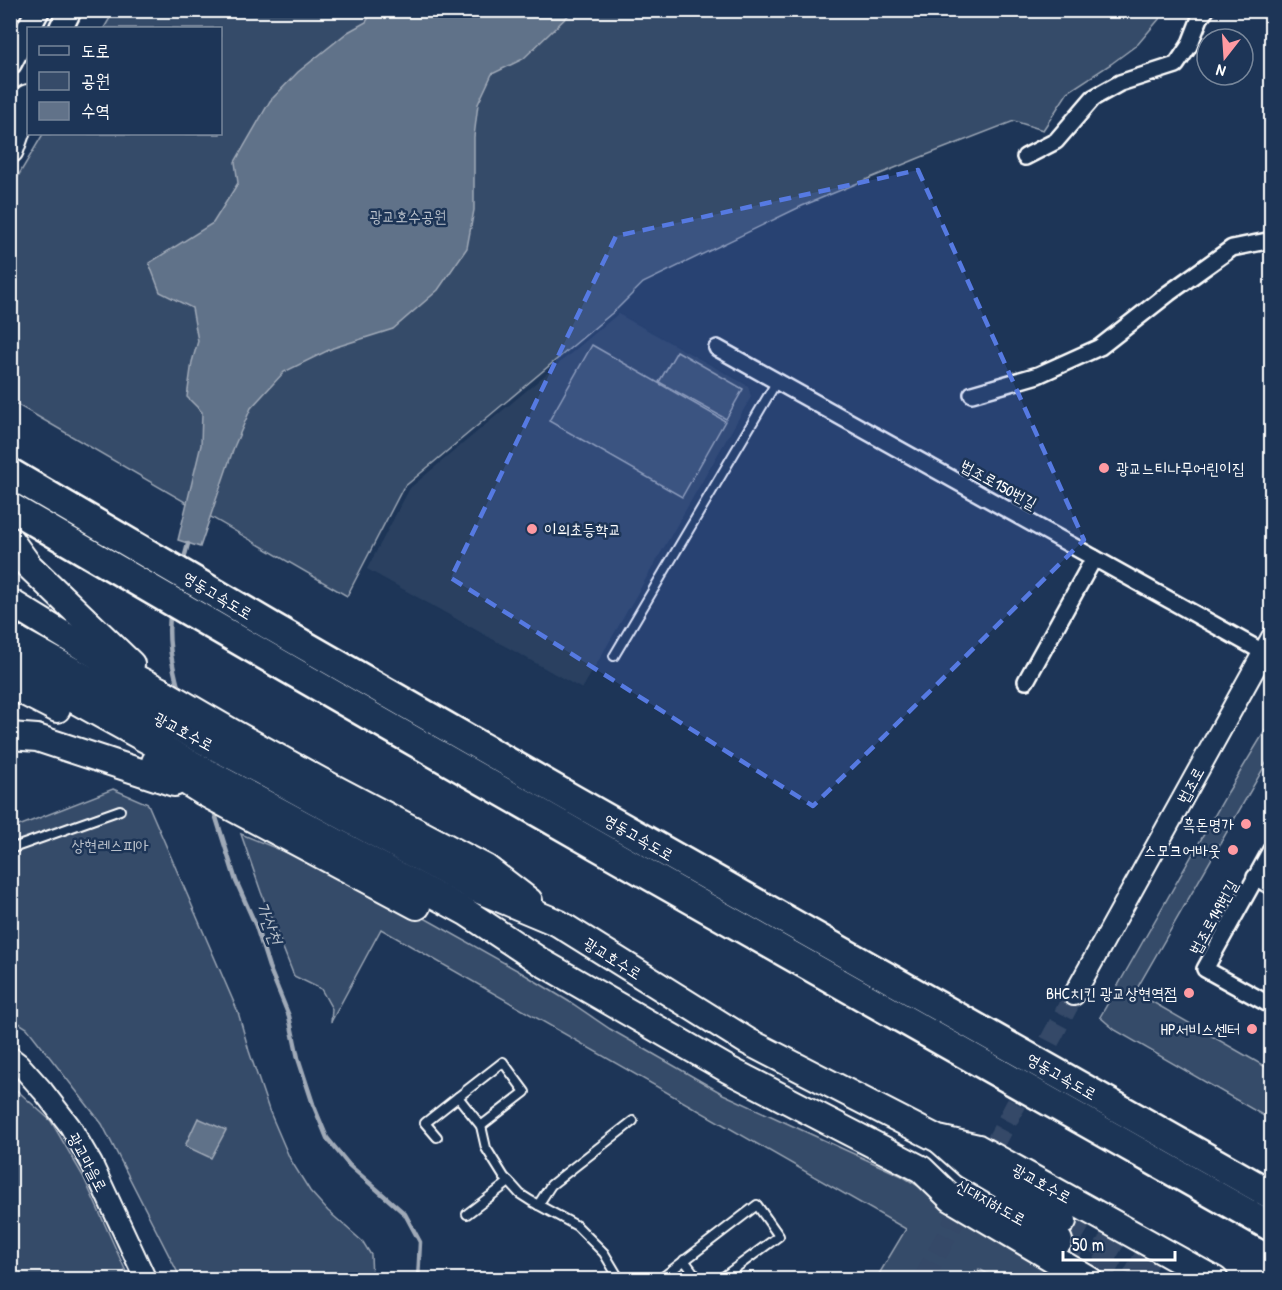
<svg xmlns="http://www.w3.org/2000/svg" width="1282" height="1290" font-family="'Patrick Hand','Poor Story',sans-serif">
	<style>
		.built { fill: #2a4161 }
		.green { fill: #364b69; stroke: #9aa5b4; stroke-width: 1.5 }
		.water { fill: #617289; stroke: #a0aab8; stroke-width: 1.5 }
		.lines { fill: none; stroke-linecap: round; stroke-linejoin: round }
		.stream { stroke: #a0aab8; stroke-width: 4.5 }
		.tertiary-tunnel { stroke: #344968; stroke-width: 20; stroke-dasharray: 20 10; stroke-linecap: butt }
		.trunk-tunnel { stroke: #344968; stroke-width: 26; stroke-dasharray: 26 13; stroke-linecap: butt }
		.service-casing { stroke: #fff; stroke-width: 12 }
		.minor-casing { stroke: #fff; stroke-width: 20 }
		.tertiary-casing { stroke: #fff; stroke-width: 24 }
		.secondary-casing { stroke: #fff; stroke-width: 27 }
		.trunk-casing { stroke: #fff; stroke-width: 30 }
		.motorway-casing { stroke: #fff; stroke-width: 33 }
		.service { stroke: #1d3557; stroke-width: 8 }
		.minor { stroke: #1d3557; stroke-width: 15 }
		.tertiary { stroke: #1d3557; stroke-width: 20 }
		.secondary { stroke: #1d3557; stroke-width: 22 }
		.trunk { stroke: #1d3557; stroke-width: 26 }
		.motorway { stroke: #1d3557; stroke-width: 28 }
		.marked { fill: #567ae2; fill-opacity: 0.2; stroke: #567ae2; stroke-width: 4.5; stroke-dasharray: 12 8; stroke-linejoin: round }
		.poi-dot { fill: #ff9aa2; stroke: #1d3557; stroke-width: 2 }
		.labels { text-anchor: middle; stroke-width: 5; stroke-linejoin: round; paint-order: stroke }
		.park-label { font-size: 16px; fill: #b9c0ca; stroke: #1d3557 }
		.poi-label { font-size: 16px; fill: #fff; stroke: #1d3557; text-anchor: end }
		.street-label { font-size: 16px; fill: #fff; stroke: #1d3557 }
		.water-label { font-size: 18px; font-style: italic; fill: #b8c0ca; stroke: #1d3557 }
	</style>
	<rect width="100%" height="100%" fill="#1d3557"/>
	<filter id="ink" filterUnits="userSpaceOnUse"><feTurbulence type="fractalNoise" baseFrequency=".0167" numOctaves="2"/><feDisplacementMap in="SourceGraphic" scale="12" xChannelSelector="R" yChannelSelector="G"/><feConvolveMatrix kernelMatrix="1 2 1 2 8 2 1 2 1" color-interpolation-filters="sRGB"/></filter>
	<g filter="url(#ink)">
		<polygon class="built" points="618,314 748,386 751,397 582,689 367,569 410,488"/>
		<g class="green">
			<polygon points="114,11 1166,11 1138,44 1111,64 1068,92 1043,130 1014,121 924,156 802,206 643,283 617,309 403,488 347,596 11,401 11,188 43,134 220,134 220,28 104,28"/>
			<polygon points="592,345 725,421 682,497 549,421"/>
			<polygon points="677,351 743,389 726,419 659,382"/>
			<polygon points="1271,721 1271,755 1135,992 1271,1070 1271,1120 1115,1030 1100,1017 1228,792"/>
			<polygon points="113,789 148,804 238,1012 249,1051 269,1110 290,1159 310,1191 328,1211 363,1242 371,1255 372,1279 181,1279 102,1124 27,1028 11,1018 11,829"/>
			<polygon points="241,834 364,884 522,973 573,1004 610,1029 723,1094 902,1176 1069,1279 997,1279 979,1269 973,1279 876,1279 906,1229 381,929 331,1022 332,1009 321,989 294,976 261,892"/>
			<polygon points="10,1084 51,1121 83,1176 128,1276 125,1279 11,1279"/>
		</g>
		<g class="water">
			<polygon points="373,11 573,11 523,59 492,74 478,104 474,137 474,210 467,248 438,290 393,329 333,348 284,372 251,408 234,447 200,547 178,540 201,445 202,412 187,397 192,362 198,341 192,308 160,292 149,263 213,223 238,183 235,162 270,101 298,72 348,32 366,22"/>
			<polygon points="198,1118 226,1130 211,1158 185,1146"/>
		</g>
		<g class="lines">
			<g class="stream">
				<polyline points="183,562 188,544"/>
				<path d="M171,610c-5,28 1,54 8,81"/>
				<polyline points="213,808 236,881 256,926 269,967 289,1016 298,1058 313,1104 327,1138 349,1165 405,1214 420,1242 418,1280"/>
			</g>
			<polyline class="tertiary-tunnel" points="923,1280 1074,995"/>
			<g class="trunk-tunnel">
				<polyline points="1063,1221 1165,1280"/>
				<polyline points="1059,1241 1125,1280"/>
			</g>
			<g class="service-casing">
				<g id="service">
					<polyline points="614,656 777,381"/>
					<polyline points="10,849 120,810"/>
					<polyline points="458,1097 503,1062 525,1092 481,1126"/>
					<polyline points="437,1137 425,1123 458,1097 481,1126 486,1148 504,1177 512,1185 520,1194 531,1201 577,1226 604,1253 620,1280"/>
					<polyline points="538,1205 551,1185 633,1121"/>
					<polyline points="467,1214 509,1182"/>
					<polyline points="684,1260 699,1280"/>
					<polyline points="659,1280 757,1205 779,1236 719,1280"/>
				</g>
			</g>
			<g class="minor-casing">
				<g id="minor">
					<polyline points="1025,157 1056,141 1093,98 1120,83 1176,65 1189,46 1200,18 1206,10"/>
					<polyline points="717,348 1272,657"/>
					<polyline points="972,394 1038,375 1100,347 1169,293 1232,248 1272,240"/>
					<polyline points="1026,681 1094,558"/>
					<polyline points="1272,848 1205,969 1272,1006"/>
					<polyline points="1255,877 1272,887"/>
				</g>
			</g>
			<g class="tertiary-casing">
				<g id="tertiary">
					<polyline points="1074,995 1272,637"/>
					<polyline points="10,1057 19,1064 43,1091 70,1126 92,1164 146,1280"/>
				</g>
			</g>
			<g class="secondary-casing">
				<g id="secondary">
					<polyline points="61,28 70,10"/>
					<polyline points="10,63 38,10"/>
				</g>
			</g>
			<g class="trunk-casing">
				<g id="trunk">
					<polyline points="10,150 28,98"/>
					<polyline points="10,540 29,566 131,664"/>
					<polyline points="10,602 124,672 159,690 233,733 324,783 486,868 529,901"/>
					<polyline points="10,636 118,696 240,760 477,889 558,923 747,1041 938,1139 978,1148 1215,1280"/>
					<polyline points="10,664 142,737 466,912 543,963 729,1070 921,1169 951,1198 1089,1280"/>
					<polyline points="10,685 57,709"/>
					<polyline points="10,736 37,738 174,783"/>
					<polyline points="155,762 203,792 417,906"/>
					<polyline points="941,1141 968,1165 1063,1221"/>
					<polyline points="1002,1208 1059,1241"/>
				</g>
			</g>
			<g class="motorway-casing">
				<g id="motorway">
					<polyline points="10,473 269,625 574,800 1272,1195"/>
					<path d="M10,507c418,245 840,482 1262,720"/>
				</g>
			</g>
			<use href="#service" class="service"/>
			<use href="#minor" class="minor"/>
			<use href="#tertiary" class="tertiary"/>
			<use href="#secondary" class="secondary"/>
			<use href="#trunk" class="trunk"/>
			<use href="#motorway" class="motorway"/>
		</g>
	</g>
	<path class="marked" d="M918,170l166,370 -271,266 -362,-228 165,-342z"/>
	<g class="poi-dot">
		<circle cx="1104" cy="468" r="6"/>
		<circle cx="532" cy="529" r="6"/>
		<circle cx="1246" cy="824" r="6"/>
		<circle cx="1233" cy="850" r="6"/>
		<circle cx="1189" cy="993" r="6"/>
		<circle cx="1252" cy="1029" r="6"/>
	</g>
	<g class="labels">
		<g class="park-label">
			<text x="408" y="222">광교호수공원</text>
			<text x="110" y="851">상현레스피아</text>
		</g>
		<g class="poi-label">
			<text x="1116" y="474" text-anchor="start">광교느티나무어린이집</text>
			<text x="544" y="535" text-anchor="start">이의초등학교</text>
			<text x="1234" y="830">흑돈명가</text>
			<text x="1221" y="856">스모크어바웃</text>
			<text x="1177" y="999">BHC치킨 광교상현역점</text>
			<text x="1240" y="1035">HP서비스센터</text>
		</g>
		<g class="street-label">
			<text transform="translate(999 484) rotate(29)" y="6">법조로150번길</text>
			<text transform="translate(218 595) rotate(31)" y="6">영동고속도로</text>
			<text transform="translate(184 731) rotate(28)" y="6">광교호수로</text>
			<text transform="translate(1190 785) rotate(-61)" y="6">법조로</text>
			<text transform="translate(639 837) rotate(30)" y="6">영동고속도로</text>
			<text transform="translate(1213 917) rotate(-61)" y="6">법조로149번길</text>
			<text transform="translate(613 958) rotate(32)" y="6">광교호수로</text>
			<text transform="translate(1062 1076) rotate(30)" y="6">영동고속도로</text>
			<text transform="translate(88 1162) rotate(62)" y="6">광교마을로</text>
			<text transform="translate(1042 1183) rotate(29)" y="6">광교호수로</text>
			<text transform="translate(991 1202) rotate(29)" y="6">신대지하도로</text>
		</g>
		<g class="water-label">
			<text transform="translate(269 923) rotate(69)" y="6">가산천</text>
		</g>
	</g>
	<rect width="1282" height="1290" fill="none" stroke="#1d3557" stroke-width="36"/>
	<rect x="18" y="18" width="1246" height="1254" fill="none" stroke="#fff" stroke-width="2" filter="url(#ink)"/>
	<rect x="27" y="27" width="195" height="108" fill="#1d3557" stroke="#77869a" stroke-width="1.5"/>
	<rect x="39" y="46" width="30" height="9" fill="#1d3557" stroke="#77869a" stroke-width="1.5"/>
	<text x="81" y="57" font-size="18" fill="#ffffff">도로</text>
	<rect x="39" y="72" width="30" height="18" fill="#364b69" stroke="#77869a" stroke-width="1.5"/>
	<text x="81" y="87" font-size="18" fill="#ffffff">공원</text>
	<rect x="39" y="102" width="30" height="18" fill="#617289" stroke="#77869a" stroke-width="1.5"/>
	<text x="81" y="117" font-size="18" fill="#ffffff">수역</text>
	<g transform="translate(1225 57) rotate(197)"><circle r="28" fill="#1d3557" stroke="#77869a" stroke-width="1.5"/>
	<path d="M0-4.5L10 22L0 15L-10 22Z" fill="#ff9aa2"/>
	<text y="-9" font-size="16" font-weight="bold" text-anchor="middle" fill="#ffffff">N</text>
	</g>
	<path d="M1063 1251v9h112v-9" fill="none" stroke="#ffffff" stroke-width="3"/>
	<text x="1072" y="1251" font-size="18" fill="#ffffff" stroke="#1d3557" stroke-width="4.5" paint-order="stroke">50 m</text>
</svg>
